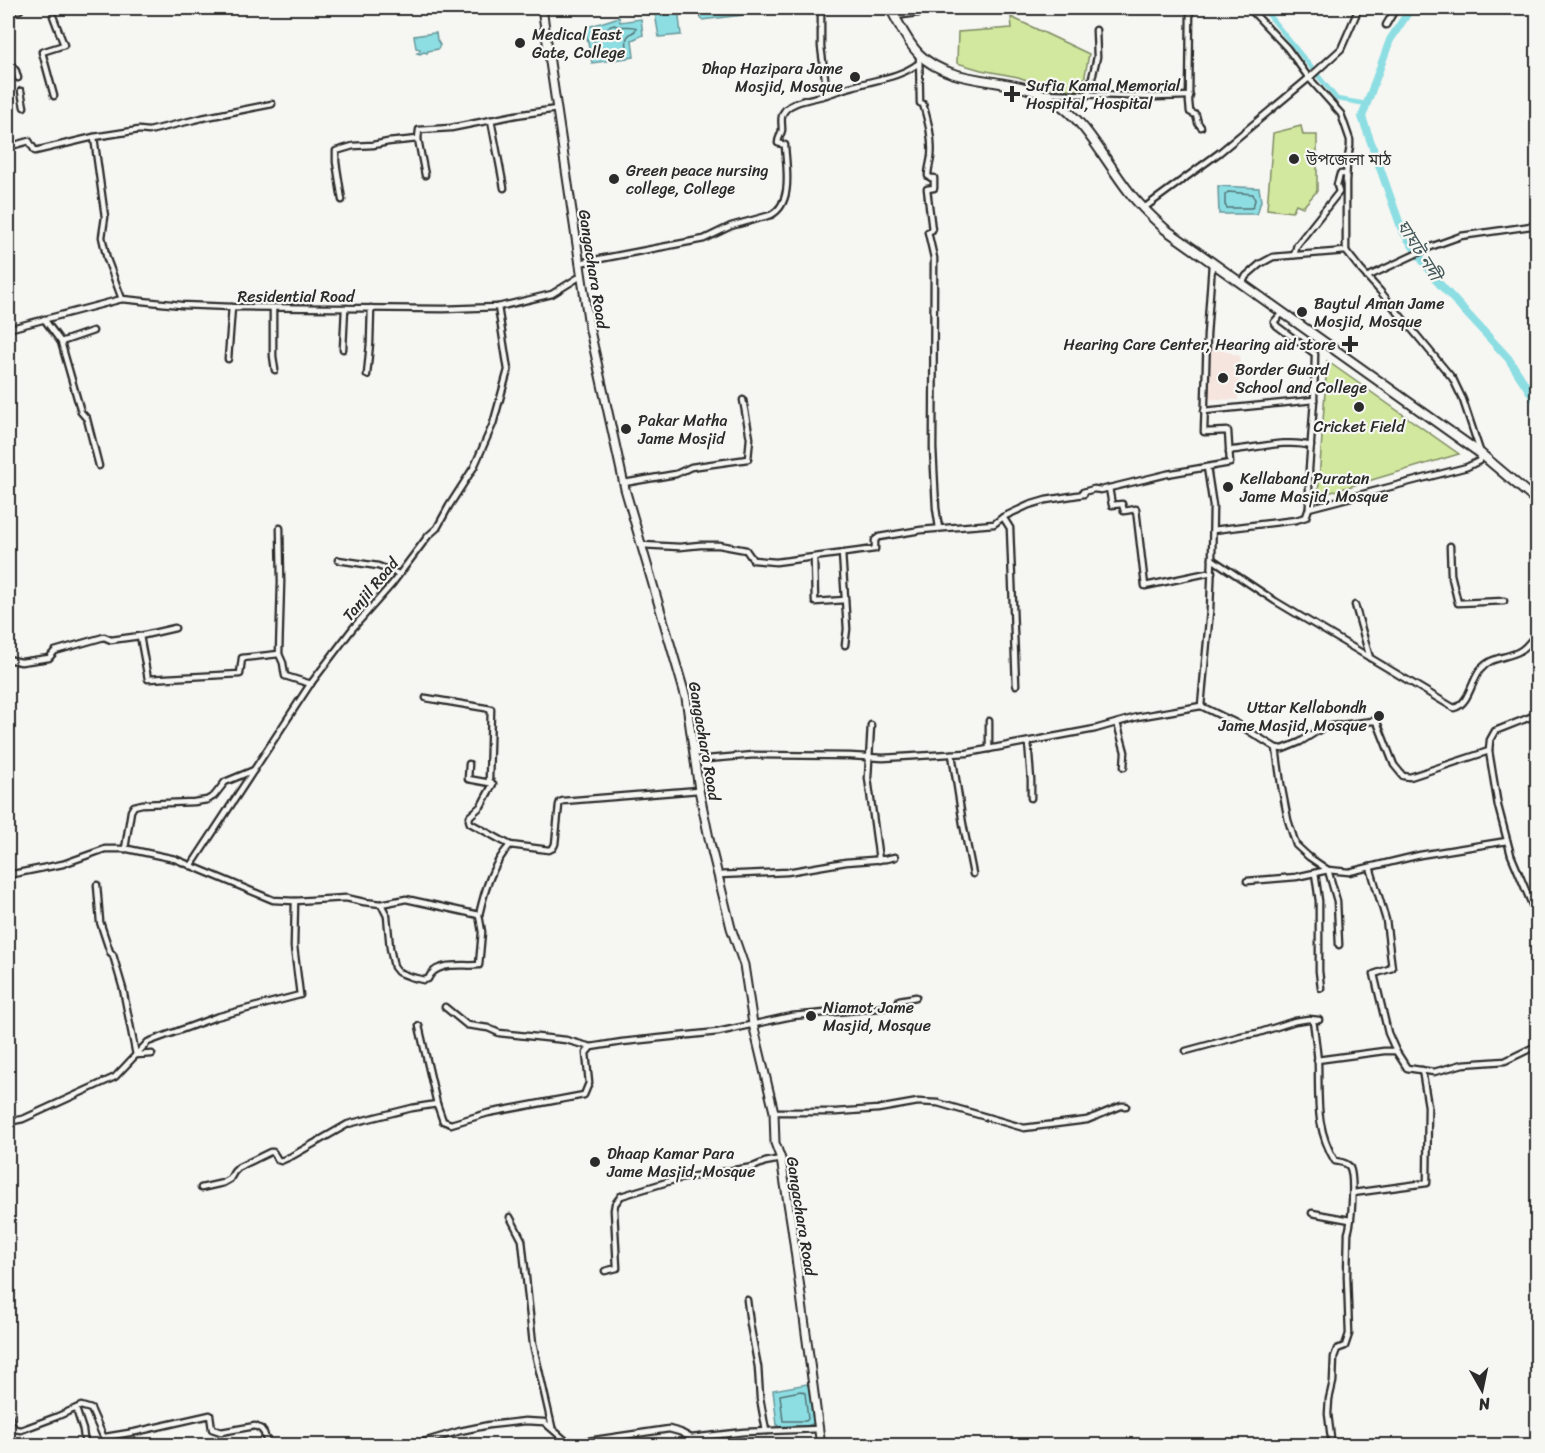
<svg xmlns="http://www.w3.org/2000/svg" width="1545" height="1453" font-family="Sriracha,'Noto Sans Bengali',sans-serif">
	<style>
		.built { fill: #f6e5df }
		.green { fill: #d1e89e; stroke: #7e8a64; stroke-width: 1.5 }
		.water { fill: #8ddee3; stroke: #669699; stroke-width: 1.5 }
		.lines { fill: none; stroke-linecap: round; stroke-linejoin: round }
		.shore { stroke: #527375; stroke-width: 1.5 }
		.canal { stroke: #8ddee3; stroke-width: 4.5 }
		.river { stroke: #8ddee3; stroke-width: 8 }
		.minor-casing { stroke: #2b2b2b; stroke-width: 9 }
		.secondary-casing { stroke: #2b2b2b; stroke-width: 11 }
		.trunk-casing { stroke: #2b2b2b; stroke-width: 12 }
		.minor { stroke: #f6f6f2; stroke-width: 4.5 }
		.secondary { stroke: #f6f6f2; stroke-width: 7 }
		.trunk { stroke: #f6f6f2; stroke-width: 8 }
		.poi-dot { fill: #2b2b2b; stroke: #f6f6f2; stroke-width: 2 }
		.labels { text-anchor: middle; stroke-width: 4.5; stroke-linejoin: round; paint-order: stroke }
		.poi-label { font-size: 16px; fill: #2b2b2b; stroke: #f6f6f2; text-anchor: start }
		.street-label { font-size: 16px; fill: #2b2b2b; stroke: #f6f6f2 }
		.water-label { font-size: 18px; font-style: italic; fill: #445859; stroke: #f6f6f2 }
	</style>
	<rect width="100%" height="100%" fill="#f6f6f2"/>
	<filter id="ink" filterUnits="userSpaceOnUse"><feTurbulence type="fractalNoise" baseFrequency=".0167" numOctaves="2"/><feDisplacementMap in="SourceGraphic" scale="12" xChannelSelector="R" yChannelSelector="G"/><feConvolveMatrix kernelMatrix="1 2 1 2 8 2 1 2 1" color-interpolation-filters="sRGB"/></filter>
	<g filter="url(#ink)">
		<polygon class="built" points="1208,345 1240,356 1238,400 1205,399"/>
		<g class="green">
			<polygon points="1011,17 1089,54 1082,91 1047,87 1018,77 981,70 957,63 958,32 1012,28"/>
			<polygon points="1301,126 1303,135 1317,135 1317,191 1303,207 1296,204 1292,212 1267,209 1273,133"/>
			<polygon points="1327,361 1459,454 1318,496"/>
		</g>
		<g class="water">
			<polygon points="654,8 678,8 681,35 659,37"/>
			<polygon points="696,8 741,8 742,15 702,20"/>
			<polygon points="619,17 620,22 641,19 643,35 632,40 634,57 592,63 585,28"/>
			<polygon points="434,33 436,33 437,40 440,45 438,49 428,51 427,53 424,52 420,54 417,53 420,51 420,49 416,48 414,36"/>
			<polygon points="1218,186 1259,188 1261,201 1257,214 1219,214"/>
			<path d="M807,1384c7,10 6,27 8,39l-8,3 -27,1 -3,-2 -4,-35z"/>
		</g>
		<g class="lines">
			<g class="shore">
				<path d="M614,25c7,4 16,-1 22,3l-1,3c-12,7 -8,8 -8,20l-3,1 -26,4 -2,-2 -3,-21z"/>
				<polygon points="1228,192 1253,194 1255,200 1253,207 1251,208 1227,208 1225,205 1225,195"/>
				<polygon points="801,1391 805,1393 808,1419 806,1421 783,1421 780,1395"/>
			</g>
			<polyline class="canal" points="1263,8 1337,99 1367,104"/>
			<polyline class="river" points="1411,8 1390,40 1362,117 1402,230 1435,279 1508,358 1538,404"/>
			<g class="minor-casing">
				<g id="minor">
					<polyline points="1190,8 1189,102 1190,112 1196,115 1198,123 1201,127"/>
					<polyline points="1249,8 1287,48 1309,78 1341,114 1350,140 1350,146 1347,164 1346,182 1346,251"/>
					<polyline points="8,12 20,10 19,8"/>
					<polyline points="53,16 64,45 42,52 54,96"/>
					<polyline points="895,16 956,8"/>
					<polyline points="1386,25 1396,8"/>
					<path d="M919,53l1,50 3,1c5,17 10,35 8,53 -1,7 -3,12 -3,19l3,2h3v10l-7,1 5,41 -4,2 6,26 -1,190 3,60 3,20"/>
					<polyline points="8,63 10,63 16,71 18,78"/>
					<polyline points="21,91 24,107"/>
					<polyline points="1042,93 1155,97 1190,96"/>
					<path d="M826,95c9,-3 19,-7 28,-9 23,-7 45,-8 65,-23"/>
					<polyline points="1088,95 1097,57 1096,30"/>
					<polyline points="491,120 504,188"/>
					<polyline points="94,137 105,217 102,237 107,259 122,299"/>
					<polyline points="8,147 29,141 35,151 94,137 139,130 149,131 202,118 272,104"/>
					<polyline points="425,175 418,139 419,130 451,128 516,115 557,109"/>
					<polyline points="342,200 336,162 336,151 353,146 373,145 388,142 418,139"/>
					<polyline points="1144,208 1219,153 1309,78 1341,49 1359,8"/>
					<polyline points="1294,255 1297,245 1339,192 1337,185 1340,174 1346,174"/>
					<path d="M579,263l125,-24 27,-13 40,-11c23,-12 15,-49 14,-70l-7,-2c0,-5 3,-8 4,-13 0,-5 -1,-10 0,-14 3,-14 29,-17 41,-20l4,-3 -6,-46v-39"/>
					<polyline points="1212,264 1207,335 1204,432 1228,431 1230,463 1207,467 1213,506 1212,559 1210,610 1201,706 1236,723 1276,748 1283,749 1300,742 1324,727 1373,721 1377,722 1394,765 1403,776 1410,777 1489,751 1490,740 1495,731 1538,714"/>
					<polyline points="1367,277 1433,246 1461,236 1538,225"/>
					<polyline points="1242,284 1246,276 1260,264 1273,257 1346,251 1361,270 1380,291 1453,379 1463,400 1481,454 1479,461 1467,467 1309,508"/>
					<polyline points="273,308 273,356 275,370"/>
					<polyline points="44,319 61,342 81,412 87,419 99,466"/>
					<polyline points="8,329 122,299 181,305 232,307 444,309 498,307 552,294 581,276"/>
					<polyline points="61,342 93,331"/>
					<polyline points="343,349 345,308"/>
					<polyline points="228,359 232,307"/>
					<polyline points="367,375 370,343 371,308"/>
					<polyline points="1204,411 1314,400 1315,354 1277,326 1274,322 1282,313"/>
					<path d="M1229,452l4,-2c23,-2 56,-11 78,-4"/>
					<polyline points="624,483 676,474 691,467 748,459 750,438 743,400"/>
					<polyline points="1109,488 1112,505 1122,504 1124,511 1136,509 1145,586 1212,572"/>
					<polyline points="1003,517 1010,528 1016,685"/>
					<polyline points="280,528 281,582 279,654 283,663 285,676 311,684"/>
					<polyline points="1213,530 1296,520 1306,517 1309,508 1309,469 1314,400"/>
					<polyline points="641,545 680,547 700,545 719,545 746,550 753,560 776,562 875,549 875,540 879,537 921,530 994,524 1003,517 1029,505 1046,500 1084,494 1083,492 1094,489 1101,490 1167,474 1207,467"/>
					<polyline points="1450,546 1451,574 1458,603 1504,601"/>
					<polyline points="842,553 847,629 845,645"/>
					<polyline points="814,558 815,602 845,600"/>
					<path d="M1212,559l63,42 179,107c15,-4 17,-26 26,-38 12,-14 23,-11 38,-18 9,-4 14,-13 20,-21"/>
					<polyline points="338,560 378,566 399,574"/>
					<polyline points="1355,605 1370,658"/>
					<polyline points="175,628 140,636 148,679 240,674 242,658 279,654"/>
					<polyline points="8,659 21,662 49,658 55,651 104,637 111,640 140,636"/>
					<polyline points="426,698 491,709 489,780 493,784 481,806 470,816 469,820 470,823 510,845"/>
					<polyline points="989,721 989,749"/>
					<polyline points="1117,723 1125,752 1124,767"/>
					<polyline points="871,725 868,778 879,860"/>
					<polyline points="1028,742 1031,780 1031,798"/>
					<polyline points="1276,748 1281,784 1288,820 1296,845 1309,857 1328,870 1349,872 1370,867"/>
					<polyline points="1489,751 1498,806 1511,855 1538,919"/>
					<polyline points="952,754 963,824 973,874"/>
					<polyline points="695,760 754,755 850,756 883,758 967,753 1095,729 1137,717 1201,706"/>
					<polyline points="469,764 468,779 490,783"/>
					<polyline points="1507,841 1420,855 1370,867 1386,920 1392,968 1374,974 1388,1033 1396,1051 1407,1068 1434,1072 1463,1064 1505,1061 1538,1045"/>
					<polyline points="125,849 131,811 134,806 142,804 194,802 207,800 214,796 225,782 254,770"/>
					<polyline points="191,866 309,686 353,628 392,584 428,536 437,528 449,506 474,467 493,424 508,370 498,307"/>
					<polyline points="1315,873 1319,901 1319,971 1321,988"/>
					<path d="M8,875l55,-11 42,-15h23l47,10 98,41 22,1 51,-3 18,4 17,2 25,-5 73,16c6,-26 13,-50 31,-70l39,5 4,-2 2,-4 4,-39 1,-3 3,-1 136,-11"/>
					<polyline points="718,875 787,872 846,862 886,859 895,857"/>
					<polyline points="1247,881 1296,877 1328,870 1337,901 1339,945"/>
					<polyline points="97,885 100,922 110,952 113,955 123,989 136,1055 152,1054"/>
					<path d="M381,904l6,12 3,32 4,19 4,5 13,5 13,3 4,-1c8,-19 35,-12 51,-14l3,-33 -3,-17"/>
					<polyline points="899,1000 916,997"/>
					<polyline points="445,1007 467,1025 488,1028 499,1033 566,1040 591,1047"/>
					<path d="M1313,1020c2,15 4,29 5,43 1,37 -3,65 17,98 5,1 10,1 14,5 6,8 3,56 -1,67l-1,43 2,58 -4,12 -8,3 -3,8 -1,25 -4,17 -1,15 4,32"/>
					<polyline points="419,1026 437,1104"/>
					<polyline points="1186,1051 1241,1036 1258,1033 1295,1021 1309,1019 1319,1020"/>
					<polyline points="1317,1060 1384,1051 1396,1051"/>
					<polyline points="8,1107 11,1119 13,1121 23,1119 115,1077 148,1042 216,1017 300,995 294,947 295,901"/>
					<polyline points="774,1112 836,1112 878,1109 918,1102 938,1103 1024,1128 1087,1120 1121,1106 1126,1106"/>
					<polyline points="201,1188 223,1183 230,1179 234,1172 239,1167 270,1152 273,1152 278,1160 281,1161 292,1156 348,1124 412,1108 437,1104 443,1121 451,1124 488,1113 584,1095 589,1083 586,1053 591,1047 622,1042 718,1032 792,1016 890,1007"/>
					<polyline points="1353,1193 1427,1183 1428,1106 1422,1070"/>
					<polyline points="1312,1213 1350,1220"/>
					<polyline points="510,1217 522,1240 533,1344 552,1427"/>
					<polyline points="605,1271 617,1268 614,1210 615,1204 621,1196 677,1179 753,1167 765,1162 781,1159"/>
					<polyline points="747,1300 750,1324 758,1367 760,1398 766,1431"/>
					<polyline points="76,1409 83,1430 85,1446"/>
					<polyline points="8,1413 14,1429 21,1430 56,1417 81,1406 91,1409 103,1436 105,1437 135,1432 210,1415 212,1429 221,1432 255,1426 261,1429 264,1433 268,1446"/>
					<polyline points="410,1446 460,1431 489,1425 525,1421 544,1422 566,1441 581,1442 669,1429 680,1432 691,1438 744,1432 819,1429"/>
				</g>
			</g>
			<g class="secondary-casing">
				<polyline id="secondary" points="542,8 589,326 625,489 686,698 699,790 710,843 731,928 744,965 753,1024 774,1112 775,1143 781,1159 792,1228 821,1446"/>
			</g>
			<g class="trunk-casing">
				<path id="trunk" d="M890,8c9,15 16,33 29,46 35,35 95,20 136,47 33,22 51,62 75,92 10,13 23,25 35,36l315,224 58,49"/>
			</g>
			<use href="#minor" class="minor"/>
			<use href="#secondary" class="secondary"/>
			<use href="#trunk" class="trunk"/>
		</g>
	</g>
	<g class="poi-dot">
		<circle cx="520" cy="43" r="6"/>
		<circle cx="855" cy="77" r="6"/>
		<path d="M1009 85h6v6h6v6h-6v6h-6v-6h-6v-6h6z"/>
		<circle cx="1294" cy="159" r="6"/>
		<circle cx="614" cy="179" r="6"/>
		<circle cx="1302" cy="312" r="6"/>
		<path d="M1347 335h6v6h6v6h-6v6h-6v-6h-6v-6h6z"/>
		<circle cx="1223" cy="378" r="6"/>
		<circle cx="1359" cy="407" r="6"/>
		<circle cx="626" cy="429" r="6"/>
		<circle cx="1228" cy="487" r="6"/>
		<circle cx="1379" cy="716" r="6"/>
		<circle cx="811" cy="1016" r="6"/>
		<circle cx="595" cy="1162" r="6"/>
	</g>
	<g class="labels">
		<g class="poi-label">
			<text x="532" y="40">Medical East<tspan x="532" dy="18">Gate, College</tspan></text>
			<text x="843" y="74" text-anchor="end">Dhap Hazipara Jame<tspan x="843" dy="18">Mosjid, Mosque</tspan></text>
			<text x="1026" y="91">Sufia Kamal Memorial<tspan x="1026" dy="18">Hospital, Hospital</tspan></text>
			<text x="1306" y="165">উপজেলা মাঠ</text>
			<text x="626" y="176">Green peace nursing<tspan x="626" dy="18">college, College</tspan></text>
			<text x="1314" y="309">Baytul Aman Jame<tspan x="1314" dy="18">Mosjid, Mosque</tspan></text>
			<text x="1336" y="350" text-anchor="end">Hearing Care Center, Hearing aid store</text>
			<text x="1235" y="375">Border Guard<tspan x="1235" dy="18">School and College</tspan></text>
			<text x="638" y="426">Pakar Matha<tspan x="638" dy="18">Jame Mosjid</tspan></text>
			<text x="1359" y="432" text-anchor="middle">Cricket Field</text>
			<text x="1240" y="484">Kellaband Puratan<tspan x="1240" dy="18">Jame Masjid, Mosque</tspan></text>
			<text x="1367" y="713" text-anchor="end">Uttar Kellabondh<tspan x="1367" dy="18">Jame Masjid, Mosque</tspan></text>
			<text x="823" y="1013">Niamot Jame<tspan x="823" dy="18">Masjid, Mosque</tspan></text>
			<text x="607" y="1159">Dhaap Kamar Para<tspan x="607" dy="18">Jame Masjid, Mosque</tspan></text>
		</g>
		<g class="street-label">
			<text transform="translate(594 269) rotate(81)" y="6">Gangachara Road</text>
			<text x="296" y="302">Residential Road</text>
			<text transform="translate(370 589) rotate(-50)" y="6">Tanjil Road</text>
			<text transform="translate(705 741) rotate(80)" y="6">Gangachara Road</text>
			<text transform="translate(802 1216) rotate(81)" y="6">Gangachara Road</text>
		</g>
		<g class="water-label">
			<text transform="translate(1419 250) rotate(58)" y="6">ঘাঘট নদী</text>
		</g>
	</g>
	<rect width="1545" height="1453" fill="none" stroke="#f6f6f2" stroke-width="30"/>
	<rect x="15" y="15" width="1515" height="1423" fill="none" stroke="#2b2b2b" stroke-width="2" filter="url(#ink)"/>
	<g transform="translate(1482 1390) rotate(171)" stroke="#f6f6f2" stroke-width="4.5" paint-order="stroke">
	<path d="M0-4.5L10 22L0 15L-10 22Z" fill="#2b2b2b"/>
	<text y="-9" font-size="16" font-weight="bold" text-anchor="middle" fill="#2b2b2b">N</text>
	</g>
</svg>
